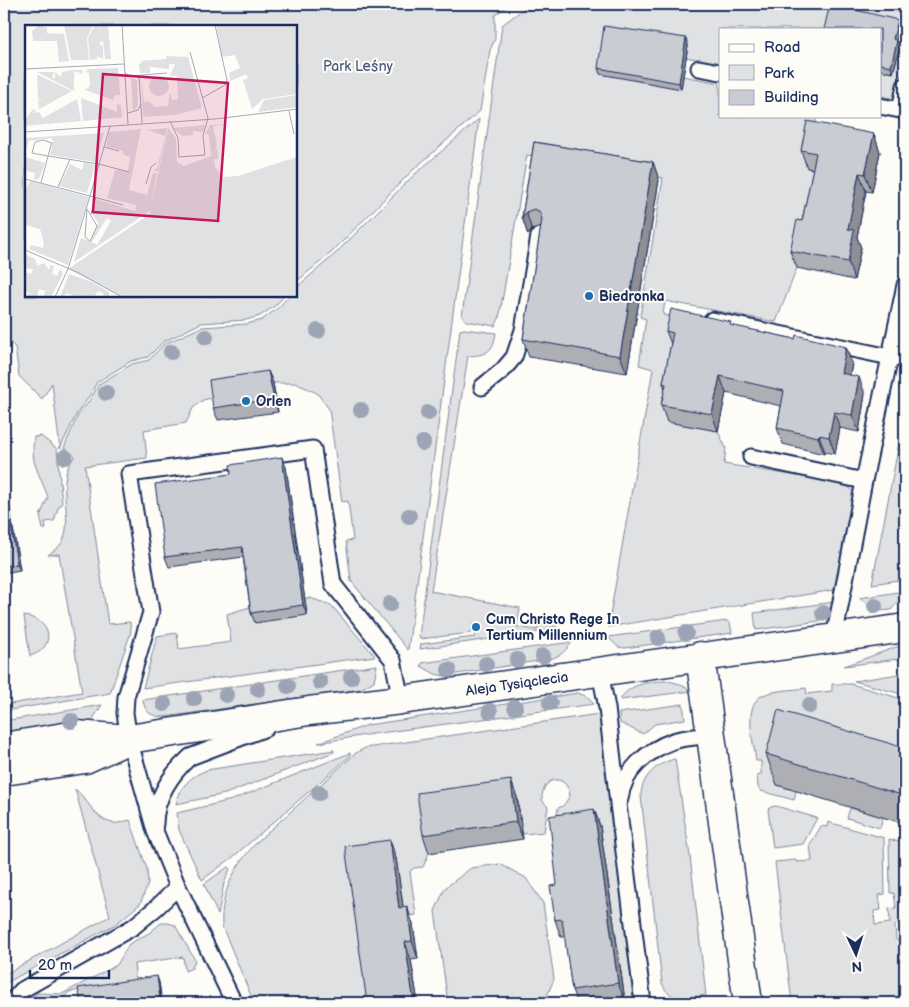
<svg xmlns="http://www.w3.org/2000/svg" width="909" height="1007" font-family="'Balsamiq Sans',sans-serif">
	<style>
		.green { fill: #e0e1e3; stroke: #7e88a0 }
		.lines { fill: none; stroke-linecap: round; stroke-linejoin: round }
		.service-casing { stroke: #1b2f5e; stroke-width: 19 }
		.minor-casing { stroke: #1b2f5e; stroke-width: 31 }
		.tertiary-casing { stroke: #1b2f5e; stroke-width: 31 }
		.service { stroke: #fdfcf7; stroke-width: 15 }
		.minor { stroke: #fdfcf7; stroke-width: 28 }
		.tertiary { stroke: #fdfcf7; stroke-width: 28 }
		.tree { fill: #9ca4b5 }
		.wall { fill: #adafb5; stroke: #1b2f5e }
		.shaded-wall { fill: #8d8f94; stroke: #1b2f5e }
		.building { fill: #c9ccd3; stroke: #1b2f5e }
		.poi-dot { fill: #1f6fb2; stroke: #fdfcf7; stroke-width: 2 }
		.labels { text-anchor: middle; stroke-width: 4; stroke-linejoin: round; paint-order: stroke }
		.park-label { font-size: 14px; fill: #4c5c7f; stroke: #fdfcf7 }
		.poi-label { font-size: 14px; font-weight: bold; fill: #1b2f5e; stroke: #fdfcf7; text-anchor: start }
		.street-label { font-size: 14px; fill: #1b2f5e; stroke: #fdfcf7 }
		.inset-road { fill: none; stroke: #a3aaba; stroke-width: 1 }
		.view { fill: #c2185b; fill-opacity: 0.15; stroke: #c2185b; stroke-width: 2.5 }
		.inset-edge { fill: none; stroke: #1b2f5e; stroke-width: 2.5 }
	</style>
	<rect width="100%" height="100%" fill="#fdfcf7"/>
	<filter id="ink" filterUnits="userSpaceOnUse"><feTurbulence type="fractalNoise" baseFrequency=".02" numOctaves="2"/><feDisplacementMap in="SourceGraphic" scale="10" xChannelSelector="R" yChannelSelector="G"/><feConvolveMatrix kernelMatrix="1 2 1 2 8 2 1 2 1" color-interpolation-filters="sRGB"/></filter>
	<g filter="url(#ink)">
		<g class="green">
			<polygon points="4,4 510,4 495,15 495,39 490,50 480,111 413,170 331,253 296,282 296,26 26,26 26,296 284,296 276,305 260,316 246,320 201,323 163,342 148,357 131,361 97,382 88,398 77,413 60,449 52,383 42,399 19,376 15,347 4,337"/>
			<polygon points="530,4 905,4 905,62 897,99 880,96 880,70 893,72 895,46 900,26 827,29 720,29 720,64 686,57 688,45 683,76 720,83 720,116 817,116 808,168 822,171 803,238 797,268 776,322 665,301 663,315 679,318 668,421 718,431 726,448 724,464 822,480 847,486 854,492 854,507 834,590 608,627 653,369 639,365 646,319 640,317 663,178 527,155 499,319 495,326 466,321 462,316 502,25"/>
			<path d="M479,119l-71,531 -57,-69 -5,-40 7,-1 -5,-39 -6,1 -13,-93 -12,-16 -22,-10h-22l-70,17 -10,8 -7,15 -42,7 3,28 -62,8 23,158 22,-2 1,10 -21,61 -106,18v-6l78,-13 -23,-138 -11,1c6,-5 14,-9 16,-17 9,-26 -10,-58 11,-82l-11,-8 14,-33 12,-15 9,-16 33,-20 17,-4 15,-16 38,-17 45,-3 15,-4 17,-13 10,-11h7l1,-9 37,-32 80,-80z"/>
			<path d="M464,329l32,4c-3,19 -9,22 -28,23l-37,235 89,17 -3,19 20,3 1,-6 18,2 3,3 -139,20 1,-5 54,-7 4,-12 -6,-1 -2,9 -51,6 -1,-3 41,-306z"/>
			<polygon points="905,412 905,579 872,584"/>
			<path d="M41,436l16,13 5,54 -4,5 -4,13 -9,1 1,7h-3l-3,-13 8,-19c-4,-11 -9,-21 -12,-30 -4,-9 -3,-21 -2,-30z"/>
			<polygon points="905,591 905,594 891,610 878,611 859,598"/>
			<polygon points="304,598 310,598 331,605 375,656 143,688 157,636 177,633 179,649 231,642 227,614 253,606"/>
			<polygon points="834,602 823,619 819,621 756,630 754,613"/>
			<path d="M24,616c28,3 33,32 6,40z"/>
			<polygon points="727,621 730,623 732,633 625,648 618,647 608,637"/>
			<path d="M572,642c-6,9 -12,14 -22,17l-106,17 -9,-2 -14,-8 1,-3z"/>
			<polygon points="905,644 905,658 844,666 902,645"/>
			<path d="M377,665l-3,16 -13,8 -197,28c-13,-1 -19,-4 -21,-17z"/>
			<polygon points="905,673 905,695 854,681"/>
			<path d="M669,681l11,3 12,7 -72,9c9,-17 31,-19 49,-19z"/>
			<path d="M832,684h19l54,16v76l-128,9 19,6 -2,9 -33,-9 -3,-4 -1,-11 4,-1v-14h-5c-2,-18 -14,-56 7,-66 12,-5 29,-5 43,-7l1,6 25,-3z"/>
			<polygon points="578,693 588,697 594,704 372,734 318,743 368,725"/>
			<polygon points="683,704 685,719 655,724 643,734 620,723 619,713"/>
			<polygon points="102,705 91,722 84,727 4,741 4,721"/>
			<path d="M599,714l6,35 31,248 -5,6 -6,-2 -25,-174 -45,7 3,-26 5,-2 7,-10c-3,-24 -29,-20 -28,4l6,7 -4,25 -22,2 -5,-37 -93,14 5,42 -6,14 -9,1 -4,3 6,44 -11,2 -34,86h-117l-32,-77c-2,-34 14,-63 38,-87l96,-86 9,-5z"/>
			<path d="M334,750v2l-109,42 -49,10c4,-18 15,-28 31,-34z"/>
			<polygon points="350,753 350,756 233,857 202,880 179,830 177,813 232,800"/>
			<path d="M675,759l15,97 16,139c-17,2 -37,8 -44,-12l-21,-187c0,-19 16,-33 34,-37z"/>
			<path d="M75,789c13,10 21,33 39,34 4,1 11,-2 16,-3l17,49 1,15 -8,20 -24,20 -112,60v-9l106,-59z"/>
			<polygon points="776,806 817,818 803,844 773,848 768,809 771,807"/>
			<polygon points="850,808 883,817 880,828 847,818"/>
			<polygon points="828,822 884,838 885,894 879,895 881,910 874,911 875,925 890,923 889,909 896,908 894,893 890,893 889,839 905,844 905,921 900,921 895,926 896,940 905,942 905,1003 792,1003 775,862 796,860 797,862 812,861 810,845 821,826 827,827"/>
			<polygon points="500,864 526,878 543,903 554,979 544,1003 452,1003 447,996 435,911 445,888 471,868"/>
			<polygon points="228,867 230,869 224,883 218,915 204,884"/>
			<polygon points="161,923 168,923 175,925 195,960 192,968 185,971 183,957 134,964 136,981 69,992 58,1003 25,1003 37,993 62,994 117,965 129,944 149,933"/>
		</g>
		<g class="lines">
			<g class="service-casing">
				<g id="service">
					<polyline points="699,68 720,72"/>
					<polyline points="880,106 905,111"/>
					<polyline points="900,110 905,86"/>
					<polyline points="712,320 890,357 905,359"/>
					<polyline points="482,387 503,370 514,357 523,330 539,236"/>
					<polyline points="751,457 864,481"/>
					<polyline points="834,638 864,481 905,285"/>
					<polyline points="600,672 607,708 619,812 643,1003"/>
					<path d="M620,799c3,-28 28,-49 53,-58 12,-4 26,-4 39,-6"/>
					<path d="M155,824c0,-26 16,-50 35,-67l76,-29"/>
					<polyline points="10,1003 22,990 133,927 156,908 178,887"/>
					<polyline points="234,1003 178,887 155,831 129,739 125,713 126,697 151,612 129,474 313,449 333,584 393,660 401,700"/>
				</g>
			</g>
			<g class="minor-casing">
				<polyline id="minor" points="700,656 748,1003"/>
			</g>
			<g class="tertiary-casing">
				<g id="tertiary">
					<path id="s1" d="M4,747l72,-12 53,4 180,-28 92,-11 504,-72"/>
					<polyline points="4,771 85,759 125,741"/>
				</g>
			</g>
			<use href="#service" class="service"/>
			<use href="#minor" class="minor"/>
			<use href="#tertiary" class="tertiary"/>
		</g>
		<g class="tree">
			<circle cx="318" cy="331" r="8"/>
			<circle cx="206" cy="337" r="8"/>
			<circle cx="171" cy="352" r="8"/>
			<circle cx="106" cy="393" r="8"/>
			<circle cx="361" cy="410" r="8"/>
			<circle cx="428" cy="413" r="8"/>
			<circle cx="423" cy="443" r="8"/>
			<circle cx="65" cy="457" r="8"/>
			<circle cx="409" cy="516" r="8"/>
			<circle cx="390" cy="604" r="8"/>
			<circle cx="875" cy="606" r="8"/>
			<circle cx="823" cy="613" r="8"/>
			<circle cx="686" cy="633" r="8"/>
			<circle cx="658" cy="638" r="8"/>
			<circle cx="543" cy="656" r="8"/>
			<circle cx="517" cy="660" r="8"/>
			<circle cx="486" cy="664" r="8"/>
			<circle cx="449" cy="670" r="8"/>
			<circle cx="351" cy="677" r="8"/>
			<circle cx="320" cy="682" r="8"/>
			<circle cx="288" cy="686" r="8"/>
			<circle cx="258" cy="689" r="8"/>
			<circle cx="226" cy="695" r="8"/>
			<circle cx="194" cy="699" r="8"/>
			<circle cx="550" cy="703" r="8"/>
			<circle cx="164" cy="704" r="8"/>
			<circle cx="809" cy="706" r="8"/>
			<circle cx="515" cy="707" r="8"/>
			<circle cx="490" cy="711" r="8"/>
			<circle cx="71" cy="721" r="8"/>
			<circle cx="319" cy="793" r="8"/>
		</g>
		<g class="wall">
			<polygon points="898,20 900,26 896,40 900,47 893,73 880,70 880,29"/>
			<polygon points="686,38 688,45 681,89 600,74 598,68"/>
			<polygon points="874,134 880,152 872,192 866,191 857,237 861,248 854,280 797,268 790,251 802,221 813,169 807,168 801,150"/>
			<polygon points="534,142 653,162 659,180 627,373 529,357 523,339 541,227 532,230 528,235 522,217"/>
			<polygon points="732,326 795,339 846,347 852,364 850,375 865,394 859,432 840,428 835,454 825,452 824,454 783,444 777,428 781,406 726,393 718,431 667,422 661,405 665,389 663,383 671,344 666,331"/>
			<polygon points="268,371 273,383 278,412 218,420 213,408"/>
			<polygon points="286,467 307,615 255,623 251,613 243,557 169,567 165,557 231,474"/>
			<polygon points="4,474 20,570 4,573"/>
			<polygon points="905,748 905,824 777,785 766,754"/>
			<polygon points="517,797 523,839 429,853 423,835"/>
			<polygon points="594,809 600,826 625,1001 607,1003 577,1003 572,990 565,937 561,937 555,920 557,885"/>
			<polygon points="396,858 403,907 413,924 418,959 411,960 418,1003 367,1003"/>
			<polygon points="159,982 162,1003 81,1003"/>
		</g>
		<g class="shaded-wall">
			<polygon points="898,20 900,26 895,46 893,39"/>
			<polygon points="686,38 688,45 681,89 679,83"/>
			<polygon points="897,41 900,47 893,73 891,66"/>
			<polygon points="874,134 880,152 872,192 865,174"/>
			<polygon points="653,162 659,180 627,373 620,356"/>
			<polygon points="859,173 866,191 857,237 861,248 854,280 848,262 848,229"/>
			<polygon points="526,212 532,230 528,235 522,217"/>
			<polygon points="846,347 852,364 847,390 841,373"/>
			<polygon points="268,371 273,383 278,412 274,399"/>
			<polygon points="720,376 726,393 718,431 712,414"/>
			<polygon points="859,377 865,394 859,432 852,415"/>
			<polygon points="834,412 840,428 835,454 829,437"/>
			<polygon points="819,435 825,452 824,454 818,437"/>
			<polygon points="282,457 286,467 307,615 303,605"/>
			<polygon points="4,474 20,570 17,564 4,482"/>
			<polygon points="511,780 517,797 523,839 516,822"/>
			<polygon points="594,809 600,826 625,1001 618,983"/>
			<polygon points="390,840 396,858 406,926 399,908"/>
			<polygon points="407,906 413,924 418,959 412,941"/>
			<polygon points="405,942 411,960 418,1003 414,1003"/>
			<polygon points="157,976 159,982 162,1003 160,998"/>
		</g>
		<g class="building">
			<polygon points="830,4 898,20 893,39 897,41 891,66 880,64 880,29 824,29"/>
			<polygon points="604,26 686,38 679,83 598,68"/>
			<polygon points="807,121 874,134 865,174 859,173 848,229 854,230 848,262 790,251 797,220 802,221 816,153 801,150"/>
			<polygon points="534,142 653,162 620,356 523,339 542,219 539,211 534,209 526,212 522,217"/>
			<polygon points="671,309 731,322 730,325 795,339 796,335 846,347 841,373 859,377 852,415 834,412 829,437 819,435 818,437 777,428 784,391 720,376 712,414 661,405 666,384 663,383 673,333 666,331"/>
			<polygon points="268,371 274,399 213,408 209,380"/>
			<polygon points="282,457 303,605 251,613 242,547 165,557 155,484 231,474 230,465"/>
			<polygon points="4,482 17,564 4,566"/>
			<polygon points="778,710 905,748 905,796 766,754"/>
			<polygon points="511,780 516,822 423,835 417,793"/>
			<polygon points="594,809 618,983 572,990 562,919 555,920 550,886 557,885 549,816"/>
			<polygon points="390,840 399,908 407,906 412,941 405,942 414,1003 367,1003 345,846"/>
			<polygon points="157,976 160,998 125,1003 81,1003 78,988"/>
		</g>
	</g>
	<g class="poi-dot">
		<circle cx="589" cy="296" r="5"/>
		<circle cx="246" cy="401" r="5"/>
		<circle cx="476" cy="627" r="5"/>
	</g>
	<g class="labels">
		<g class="park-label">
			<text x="358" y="71">Park Leśny</text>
		</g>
		<g class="poi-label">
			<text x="599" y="301">Biedronka</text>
			<text x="256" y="406">Orlen</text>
			<text x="486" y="624">Cum Christo Rege In<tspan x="486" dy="16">Tertium Millennium</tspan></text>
		</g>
		<g class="street-label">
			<text dy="5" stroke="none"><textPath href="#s1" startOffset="518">Aleja Tysiąclecia</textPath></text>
		</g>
	</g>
	<g transform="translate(25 25)">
		<rect width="272" height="272" fill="#fdfcf7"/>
		<path d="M14,0l8,3v5l17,1 5,27 -10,1 -2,-21h-24l-1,-10zM39,0h29l-6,13 2,22h-18zM70,0h5l1,6v-6h7l3,34h-6l-2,-18 -4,2 4,4v12l-6,-3v3l-7,1 -2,-22zM191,0h81v69l-34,5 -11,10 -9,-29 5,-2 -2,-4 -16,7 -1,-8 11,-5 -5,-13 -13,2zM141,31l22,1 14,51 -27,7 -32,2 -2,-40 3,25 6,-1 -2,7 3,-6 4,5 13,-1 2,-14 2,8 6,-1 -1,-23h-7l5,-12h-6v5l-19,-2v6h-10l-1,-9 4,-2 -4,-1 27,-2zM93,43l2,27h-5l-2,5 -28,-10 5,-4 -1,-13 -3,-1 2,-3zM48,45h9l1,4 -9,-3v20l-37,-19h17l-2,6h3v-6l6,5 1,-5zM12,49l1,1 34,16 -33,18 -1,-9 6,1 -6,-2zM124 61a10 10 0 1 1 20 0a10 10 0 1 1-20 0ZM106,53l6,2 1,26 -5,5zM272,70v12l-39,5 6,-12zM56,73l36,14v-8l4,1 1,12 -39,4zM52,74l4,22 -34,3 -3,-4 2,4 -21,2v-6l8,-11 3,2 -4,2 7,-1 4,6zM201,99l-13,2 4,19 -3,6 3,-3 1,11h-4l1,8 8,10 15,-1 59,-19v140h-175l-54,-28 82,-55v-3l-76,51 7,-24 9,3 8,-18 -6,-10 4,-14 39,12 1,-6 -29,-7 8,-28 13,1 2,-14 -6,-2 -1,-4 -17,-5 3,-14 32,-3 -12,61 18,5 6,-22h4l-7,38 18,-83 8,10 1,24 7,4 27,-10 -2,-21 -3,-2 4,-8zM82,193l4,3 -14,24 -5,-3zM180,100l-2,7 -10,-1v4l-11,1 -9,-8zM142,103l-9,43h-5l4,-3 8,-32 -18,-6zM79,108l-8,29 -46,-7 3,-14 -2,-3 -22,3 -4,11v-14zM0,132l20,6 -6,16 -5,1 1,-7 -9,-2zM59,137l11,3 -8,28 -28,-7 11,-22 12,6zM5,156l59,16 -21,68 -39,-16 2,-4 12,3 1,-4 -4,-15 -14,-4 -1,4v-38zM0,229l10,5 2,7 7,-3 5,7 1,-5 4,1 -2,8 5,2 3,-7 3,5 -12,23h-7l1,-6 -6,-2 -2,8h-11l3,-4 -4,-3v-18l6,2 2,-5 -8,-1zM44,249l23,8 17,10v4l-7,1 2,-3 -6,-3 -4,6h-17l-11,-4 -2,4h-4z" fill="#e0e1e3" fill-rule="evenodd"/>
		<path class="inset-road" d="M97,0l6,99M0,44l99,-5M100,48l5,3 37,-3M114,51l3,47M177,73l23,-13 2,-5 -12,-55M264,86l5,23M103,88l10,-3 3,-6M145,96l8,17 1,19 26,-2 -2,-19 5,-18 -18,-66M0,107l190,-13 83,-10M79,122l15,4M0,154l65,17 20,-70M16,158l7,-27 3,-11 1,-2 -9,-3 -8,2 -3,11 16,3 51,8 30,8M121,159l5,-17 5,-4M33,162l12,-28M62,184l10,17 -7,15 -5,-4zM66,189l5,-17M0,225l54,23 43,24M30,272l13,-28 22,-73 33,9"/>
		<path class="view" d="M78,49l125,9 -10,138 -125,-9z"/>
		<rect width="272" height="272" class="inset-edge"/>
	</g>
	<rect width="909" height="1007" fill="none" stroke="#fdfcf7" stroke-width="20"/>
	<rect x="10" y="10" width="889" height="987" fill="none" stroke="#1b2f5e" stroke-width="2" filter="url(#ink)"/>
	<rect x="719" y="28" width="162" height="90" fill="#fdfcf7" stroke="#a3aaba"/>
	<rect x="729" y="44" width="25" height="8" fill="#fdfcf7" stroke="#a3aaba"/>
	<text x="764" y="52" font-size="15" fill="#1b2f5e">Road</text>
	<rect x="729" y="65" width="25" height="15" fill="#e0e1e3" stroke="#a3aaba"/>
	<text x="764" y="78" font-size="15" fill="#1b2f5e">Park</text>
	<rect x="729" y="90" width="25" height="15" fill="#c9ccd3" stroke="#a3aaba"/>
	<text x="764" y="102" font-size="15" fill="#1b2f5e">Building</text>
	<g transform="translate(856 954) rotate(176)" stroke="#fdfcf7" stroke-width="4" paint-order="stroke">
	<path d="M0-4L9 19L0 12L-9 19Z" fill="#1b2f5e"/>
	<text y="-8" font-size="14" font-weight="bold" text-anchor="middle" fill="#1b2f5e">N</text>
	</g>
	<path d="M30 970v8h79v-8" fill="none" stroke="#1b2f5e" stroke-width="2.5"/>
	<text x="38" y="970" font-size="15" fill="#1b2f5e" stroke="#fdfcf7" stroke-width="4" paint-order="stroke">20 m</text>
</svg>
